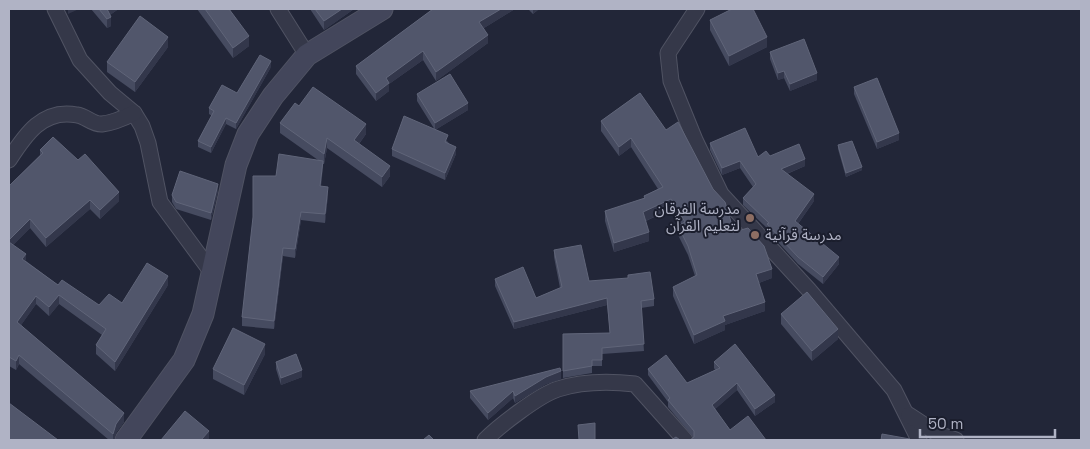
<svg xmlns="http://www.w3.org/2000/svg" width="1090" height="449" font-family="'Space Grotesk','Noto Sans Arabic',sans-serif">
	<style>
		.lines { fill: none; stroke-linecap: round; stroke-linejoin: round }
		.street-casing { stroke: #505363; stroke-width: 17 }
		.secondary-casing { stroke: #505363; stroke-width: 23 }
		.street { stroke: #353849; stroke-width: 15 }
		.secondary { stroke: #43465b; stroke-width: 21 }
		.wall { fill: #464b60 }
		.shaded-wall { fill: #33374b }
		.building { fill: #51566b; stroke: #606579 }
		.education-dot { fill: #8d6e63; stroke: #1b1e2d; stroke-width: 2 }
		.labels { text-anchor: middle; stroke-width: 4; stroke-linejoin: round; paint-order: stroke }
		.poi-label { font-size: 15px; fill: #b0b3c5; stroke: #1b1e2d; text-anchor: end }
	</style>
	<rect width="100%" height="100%" fill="#222638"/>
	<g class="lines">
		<g class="street-casing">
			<g id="street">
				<polyline points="55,9 80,60 110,93 134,113 142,126 148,143 160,202 213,274"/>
				<polyline points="278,9 307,55"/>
				<polyline points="697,9 668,53 671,81 695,140 721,194 809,290 894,390 919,440"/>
				<path d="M9,160c16,-25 34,-52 68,-45 9,1 16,10 25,9 11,-1 22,-6 32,-11"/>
				<polyline points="909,415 938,434 956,440"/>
				<path d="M485,440c14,-14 54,-45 73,-51 25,-8 51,-8 77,-5l50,56"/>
			</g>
		</g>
		<g class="secondary-casing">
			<polyline id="secondary" points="126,440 184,360 203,314 236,165 248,134 273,96 307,55 382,9"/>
		</g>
		<use href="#street" class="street"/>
		<use href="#secondary" class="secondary"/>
	</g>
	<g class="wall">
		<polygon points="91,9 117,9 117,10 110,15 111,26 107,28"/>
		<polygon points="197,9 229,9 249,46 233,58"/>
		<polygon points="310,9 354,9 324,30"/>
		<polygon points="433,9 515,9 484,28 488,43 436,81 423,60 389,84 389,91 376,101 356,74 356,66"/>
		<polygon points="528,9 539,9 533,14"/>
		<polygon points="710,20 767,47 729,66 710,30"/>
		<polygon points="168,47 135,92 107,72 107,62"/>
		<polygon points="770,52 817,80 790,91 784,78 778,80 770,59"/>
		<polygon points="271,67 236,129 226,124 211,153 198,147 198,141 212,116 209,114 209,108 237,93"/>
		<polygon points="854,87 899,140 877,149 854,94"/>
		<polygon points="640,93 734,232 772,278 759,283 765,311 725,325 725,330 694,344 673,296 673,287 695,276 688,255 678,235 678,226 681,224 671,209 646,221 649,241 614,252 605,221 605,211 644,199 644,196 658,189 631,147 619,156 601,131 601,121"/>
		<polygon points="417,94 468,110 435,130 448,142 456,154 445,180 392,156 392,149 435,130 417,101"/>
		<polygon points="299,106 366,134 359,144 390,176 382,187 327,148 324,164 323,164 321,186 328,195 325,223 301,220 295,258 283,256 274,329 242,326 242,317 276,176 318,160 280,133 280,123"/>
		<polygon points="710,143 758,157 770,156 805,166 787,174 814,201 798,224 839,264 823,284 798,264 767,230 767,228 743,205 743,198 753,187 740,168 722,175 710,150"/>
		<polygon points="838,145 862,170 846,177 838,149"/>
		<polygon points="40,150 119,201 100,219 90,209 46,247 30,228 13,245 26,261 58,285 99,305 122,303 168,285 115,371 96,354 96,345 102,335 59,304 49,316 36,304 21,325 124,422 116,433 114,440 109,440 19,364 16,370 9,366 9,186 40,155"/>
		<polygon points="218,191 211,220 176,209 172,202 172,195"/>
		<polygon points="554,250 589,281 654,299 654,306 641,308 644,351 602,354 602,366 592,366 592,373 563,378 563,334 610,333 607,305 514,329 495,286 495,279 536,298 560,288 554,257"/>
		<polygon points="781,314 838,339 812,361 781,324"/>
		<polygon points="265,354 244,395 213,379 213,369"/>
		<polygon points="276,362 302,377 281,385 276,369"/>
		<polygon points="714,362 775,402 755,416 737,390 715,409 730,430 766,440 693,437 668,407 668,402 648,375 648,369 687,383 715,370 714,368"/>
		<polygon points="561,379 546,384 515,403 513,398 488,420 470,398 470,391"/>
	</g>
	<g class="shaded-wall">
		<polygon points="68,9 79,9 68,14"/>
		<polygon points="107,9 117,9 117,10 107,17"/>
		<polygon points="342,9 354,9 324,30 324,21"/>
		<polygon points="501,9 515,9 479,31 479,22"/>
		<polygon points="533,9 539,9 533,14"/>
		<polygon points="111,17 111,26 107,28 107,19"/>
		<polygon points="488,35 488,43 436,81 436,72"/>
		<polygon points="249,36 249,46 233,58 233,48"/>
		<polygon points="168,37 168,47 135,92 135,82"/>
		<polygon points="767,37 767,47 729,66 729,56"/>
		<polygon points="423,51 423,60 389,84 389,91 376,101 376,93 386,78"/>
		<polygon points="271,61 271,67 236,129 236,123"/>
		<polygon points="784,71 784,78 778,80 778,73"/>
		<polygon points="817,73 817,80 790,91 790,84"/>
		<polygon points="468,103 468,110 435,130 435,123"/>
		<polygon points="226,118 226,124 211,153 211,147"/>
		<polygon points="366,124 366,134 354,150 354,140"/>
		<polygon points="899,133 899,140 877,149 877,142"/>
		<polygon points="327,138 327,148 324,164 324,154"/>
		<polygon points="631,138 631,147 619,156 619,147"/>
		<polygon points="456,147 456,154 445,180 445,173"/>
		<polygon points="805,159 805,166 781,176 781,169"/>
		<polygon points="323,161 323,169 320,194 320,186"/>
		<polygon points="740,161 740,168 722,175 722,168"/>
		<polygon points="390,166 390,176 382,187 382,177"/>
		<polygon points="862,167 862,170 846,177 846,173"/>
		<polygon points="218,184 218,191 211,220 211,213"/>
		<polygon points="328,187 328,195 325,223 325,214"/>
		<polygon points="119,192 119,201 100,219 100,210"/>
		<polygon points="814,194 814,201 795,228 795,221"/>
		<polygon points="671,199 671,209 643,222 643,212"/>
		<polygon points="90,200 90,209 46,247 46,238"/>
		<polygon points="301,212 301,220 295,258 295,249"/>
		<polygon points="30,219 30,228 9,249 9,240"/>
		<polygon points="649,232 649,241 614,252 614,243"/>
		<polygon points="283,248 283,256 274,329 274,321"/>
		<polygon points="26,254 26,263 22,259"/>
		<polygon points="839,257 839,264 823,284 823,277"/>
		<polygon points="772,269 772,278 756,284 756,274"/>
		<polygon points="168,276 168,285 115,371 115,362"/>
		<polygon points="59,295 59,304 49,316 49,307"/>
		<polygon points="36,296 36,304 17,331 17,322"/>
		<polygon points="607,298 607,305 514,329 514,322"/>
		<polygon points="765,302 765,311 725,325 725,330 694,344 694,335 723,316"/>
		<polygon points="838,329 838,339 812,361 812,351"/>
		<polygon points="265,344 265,354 244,395 244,385"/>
		<polygon points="19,355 19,364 16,370 16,361"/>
		<polygon points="302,370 302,377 281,385 281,378"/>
		<polygon points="561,371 561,379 546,384 515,403 515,396 546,377"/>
		<polygon points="737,383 737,390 712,412 712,405"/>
		<polygon points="513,391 513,398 488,420 488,413"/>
		<polygon points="775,395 775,402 755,416 755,409"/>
		<polygon points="124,413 124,422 116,433 114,440 113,440 113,434 116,424"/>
		<polygon points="209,431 209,440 201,440"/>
	</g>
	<g class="building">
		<polygon points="99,9 107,9 111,17 107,19"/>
		<polygon points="205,9 229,9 249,36 233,48"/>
		<polygon points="315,9 342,9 324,21"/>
		<polygon points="433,9 501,9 479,22 488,35 436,72 423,51 386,78 389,83 376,93 356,66"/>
		<polygon points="732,9 753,9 767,37 729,56 710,20"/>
		<polygon points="140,16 168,37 135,82 107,62"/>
		<polygon points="804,39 817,73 790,84 784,71 778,73 770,52"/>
		<polygon points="260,55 271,61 236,123 226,118 211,147 198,141 214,111 209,108 222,85 237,93"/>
		<polygon points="450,74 468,103 435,123 417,94"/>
		<polygon points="877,78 899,133 877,142 854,87"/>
		<polygon points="313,87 366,124 354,140 390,166 382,177 327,138 324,154 280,123 295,103 299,106"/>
		<polygon points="640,93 666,130 678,122 713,189 725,202 734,232 748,228 764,246 772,269 756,274 765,302 723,316 725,321 694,335 673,287 697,275 688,246 678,226 685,222 671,199 643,212 649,232 614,243 605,211 645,198 644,196 663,187 631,138 619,147 601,121"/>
		<polygon points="404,116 448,135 445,142 456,147 445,173 392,149"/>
		<polygon points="745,128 758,157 766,151 770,156 799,144 805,159 781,169 814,194 795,221 839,257 823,277 798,257 767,224 769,223 743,198 756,184 740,161 722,168 710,143"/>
		<polygon points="53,137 78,160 85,154 119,192 100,210 90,200 46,238 30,219 9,240 9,186 43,153 40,150"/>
		<polygon points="852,141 862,167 846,173 838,145"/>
		<polygon points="279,154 323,161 320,186 328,187 325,214 301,212 295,249 283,248 274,321 242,317 253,217 253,176 276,176"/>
		<polygon points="180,171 218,184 211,213 176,202 172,195"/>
		<polygon points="9,242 26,254 22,259 58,285 62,280 99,305 109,294 122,303 147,263 168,276 115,362 96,345 106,329 59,295 49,307 36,296 17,322 124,413 116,424 113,434 19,355 16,361 9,357"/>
		<polygon points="581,245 589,281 628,278 628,275 650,272 654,299 641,301 644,344 602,348 602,360 592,360 592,366 563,371 563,334 610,333 607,298 514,322 495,279 523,267 536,298 562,287 554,250"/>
		<polygon points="807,292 838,329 812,351 781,314"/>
		<polygon points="233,328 265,344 244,385 213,369"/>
		<polygon points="735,344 775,395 755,409 737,383 712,405 730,430 748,416 766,440 690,440 694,437 694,431 668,400 670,398 648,369 666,355 687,383 720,368 714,362"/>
		<polygon points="296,354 302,370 281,378 276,362"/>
		<polygon points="560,368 561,371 546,377 515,396 513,391 488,413 470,391"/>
		<polygon points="9,403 58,440 9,440"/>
		<polygon points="185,411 209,431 201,440 161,440"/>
		<polygon points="595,423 595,440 579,440 578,425"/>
		<polygon points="882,434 910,439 910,440 881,440"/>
		<polygon points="429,435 434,440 423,440"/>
		<polygon points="676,437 680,440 671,440"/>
	</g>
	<g class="education-dot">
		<circle cx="750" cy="218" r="5"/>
		<circle cx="755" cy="235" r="5"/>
	</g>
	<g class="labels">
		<g class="poi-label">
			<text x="740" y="214">مدرسة الفرقان<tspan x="740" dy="17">لتعليم القرآن</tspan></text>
			<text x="765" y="240" text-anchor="start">مدرسة قرآنية</text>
		</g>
	</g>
	<rect width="1090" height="449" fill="none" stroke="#b0b3c5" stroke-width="20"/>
	<path d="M920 429v8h135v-8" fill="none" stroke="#b0b3c5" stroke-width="2.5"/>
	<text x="928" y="429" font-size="15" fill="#b0b3c5" stroke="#1b1e2d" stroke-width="4" paint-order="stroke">50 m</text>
</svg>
